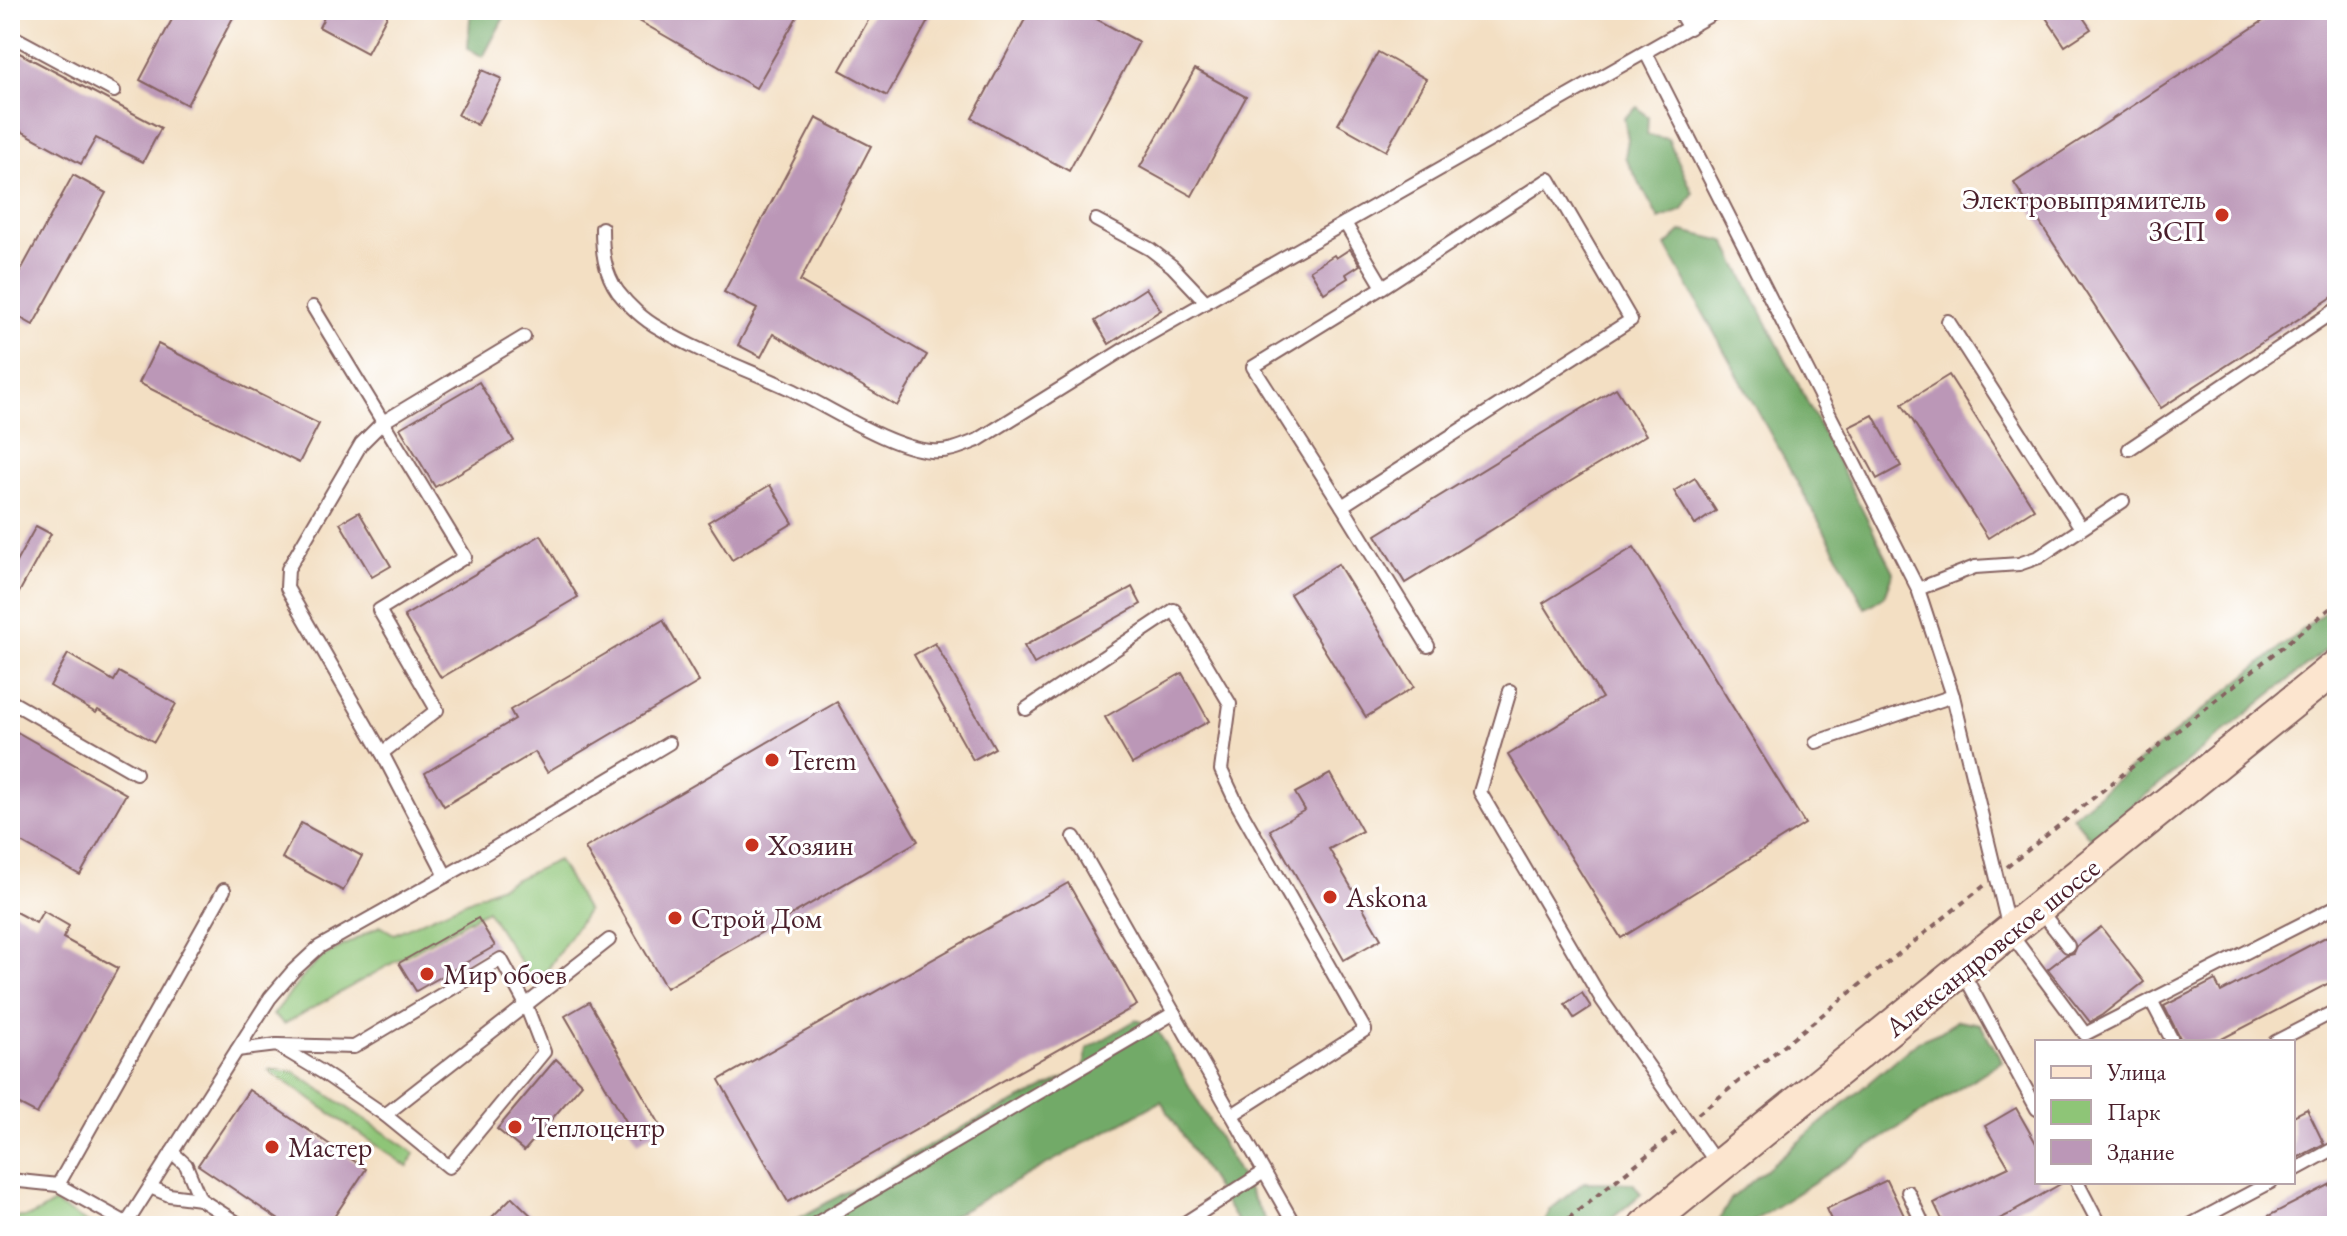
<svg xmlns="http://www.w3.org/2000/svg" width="2347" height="1236" font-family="'EB Garamond',serif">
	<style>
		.green { fill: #8ec577; stroke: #6c7251; stroke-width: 2 }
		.forest { fill: #72aa68; stroke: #5e644a; stroke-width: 2 }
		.building { fill: #bb97b7 }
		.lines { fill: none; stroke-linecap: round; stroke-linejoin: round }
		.lane-casing { stroke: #856260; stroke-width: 16 }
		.secondary-casing { stroke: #856260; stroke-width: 36 }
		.path { stroke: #856260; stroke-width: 4; stroke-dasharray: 6 6; stroke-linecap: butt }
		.lane { stroke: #fff; stroke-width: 12 }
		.secondary { stroke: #fce5cf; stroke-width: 32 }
		.poi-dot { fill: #c8321e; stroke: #fff; stroke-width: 3 }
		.labels { text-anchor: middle; stroke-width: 6; stroke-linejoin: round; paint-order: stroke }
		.poi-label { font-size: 28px; fill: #4a1f2b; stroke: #fff; text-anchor: start }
		.street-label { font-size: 28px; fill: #4a1f2b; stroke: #fff }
	</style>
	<rect width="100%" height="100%" fill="#fff"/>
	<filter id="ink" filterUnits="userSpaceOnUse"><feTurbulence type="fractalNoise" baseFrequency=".0125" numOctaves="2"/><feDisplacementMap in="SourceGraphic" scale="16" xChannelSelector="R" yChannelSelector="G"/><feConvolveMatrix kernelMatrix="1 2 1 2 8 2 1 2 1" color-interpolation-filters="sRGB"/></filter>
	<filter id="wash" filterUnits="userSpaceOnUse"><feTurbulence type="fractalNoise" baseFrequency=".006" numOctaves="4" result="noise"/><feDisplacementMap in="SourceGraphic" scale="32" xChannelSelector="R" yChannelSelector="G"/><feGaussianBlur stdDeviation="1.8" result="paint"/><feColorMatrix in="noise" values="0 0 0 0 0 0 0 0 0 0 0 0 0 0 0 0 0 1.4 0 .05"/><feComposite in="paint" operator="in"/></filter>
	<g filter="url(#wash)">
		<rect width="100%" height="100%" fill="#f3dfc3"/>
		<g class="green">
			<polygon points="558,860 587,911 548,969 533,982 487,910 284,1024 273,1015 307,972 324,956 380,926 394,934"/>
			<polygon points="267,1069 294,1072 415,1153 408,1167"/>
			<path d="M54,1203l39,23h-83v-11c17,7 30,-3 44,-12z"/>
		</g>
		<g class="forest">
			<polygon points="474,10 508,10 483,57 468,48 470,18"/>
			<polygon points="1637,107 1648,117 1647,135 1668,139 1693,193 1683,210 1659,219 1625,157 1628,139 1624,118"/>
			<polygon points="1682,231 1725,241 1894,572 1885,596 1865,608 1836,552 1666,246"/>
			<polygon points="2337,602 2337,641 2091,839 2072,816"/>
			<polygon points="1136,1020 1155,1026 1269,1226 1240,1226 1161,1101 935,1226 882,1226 875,1224 872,1226 793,1226 792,1222 965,1126 1084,1069 1087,1049"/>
			<polygon points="1958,1020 1980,1024 2002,1061 1746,1226 1716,1226 1731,1199 1918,1041 1940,1032"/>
			<polygon points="1584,1182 1633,1183 1641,1194 1603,1226 1543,1226 1551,1209"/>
		</g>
		<g id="blocks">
			<g class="building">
				<polygon points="177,10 237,10 187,105 140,80"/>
				<polygon points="328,10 390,10 367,53 319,27"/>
				<polygon points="620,10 801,10 756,88"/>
				<polygon points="874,10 934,10 887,96 840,70"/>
				<polygon points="1030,10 1080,10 1139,42 1069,171 972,118"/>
				<polygon points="2041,10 2078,10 2091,29 2065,46"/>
				<polygon points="2280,10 2337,10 2337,294 2161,408 2014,183"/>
				<polygon points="10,48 161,128 143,162 96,138 81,164 10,125"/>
				<polygon points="1378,52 1426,79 1386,151 1338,124"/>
				<polygon points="1195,69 1246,97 1192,196 1140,167"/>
				<polygon points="482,70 502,79 477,125 458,115"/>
				<polygon points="816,118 871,146 800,281 927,355 897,406 773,334 761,357 738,345 757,309 724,292"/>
				<polygon points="73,175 106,193 33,325 10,312 10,290"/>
				<polygon points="1350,249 1360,265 1346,274 1348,278 1324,293 1310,270 1334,255 1336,258"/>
				<polygon points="1146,288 1161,310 1109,344 1095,321"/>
				<polygon points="158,344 319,424 299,463 139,383"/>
				<polygon points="1949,375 2034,509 1988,538 1902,404"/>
				<polygon points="479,382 514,441 435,487 400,428"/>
				<polygon points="1616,388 1646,435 1405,583 1376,535"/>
				<polygon points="1873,415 1901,466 1877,479 1849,427"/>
				<polygon points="1695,478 1716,511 1695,525 1674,491"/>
				<polygon points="770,485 793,523 732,560 708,522"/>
				<polygon points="359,512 391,566 372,577 340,523"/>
				<polygon points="36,526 51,534 10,609 10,573"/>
				<polygon points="541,535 578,597 441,678 404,616"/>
				<polygon points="1634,547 1805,824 1621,938 1508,755 1602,698 1543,603"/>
				<polygon points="1338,564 1414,687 1366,717 1290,594"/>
				<polygon points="1132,587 1141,604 1034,664 1024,646"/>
				<polygon points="663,620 699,682 547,772 535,752 444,806 425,773 515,719 510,710"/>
				<polygon points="935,643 995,748 973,760 914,655"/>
				<polygon points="68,654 114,681 119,672 176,704 154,742 98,710 96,713 50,686"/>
				<polygon points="1182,673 1209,721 1132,764 1105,717"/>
				<polygon points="837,702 918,841 666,988 585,848"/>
				<polygon points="10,728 126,794 80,875 10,836"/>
				<polygon points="1330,774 1362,831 1329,849 1381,939 1344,960 1270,830 1305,810 1295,793"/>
				<polygon points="301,823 362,856 343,891 282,858"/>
				<polygon points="1068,883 1137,1005 788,1202 719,1080"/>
				<polygon points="10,909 36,923 43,911 69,926 63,938 118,968 37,1114 10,1100"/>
				<polygon points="478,918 495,946 416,991 399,963"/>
				<polygon points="2101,927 2144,982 2102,1015 2090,1022 2048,969 2066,955 2074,953 2077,946"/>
				<polygon points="2337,931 2337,979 2216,1042 2182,1042 2164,1006 2215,980 2221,992"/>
				<polygon points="1582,993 1591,1007 1574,1018 1565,1004"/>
				<polygon points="589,1002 662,1128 638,1142 565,1016"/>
				<polygon points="556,1059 582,1084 524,1151 497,1129"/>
				<polygon points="249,1090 366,1169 328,1226 288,1226 198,1165"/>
				<polygon points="2016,1108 2037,1145 2037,1182 2064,1182 2015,1210 2016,1211 1985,1226 1945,1226 1934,1203 2009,1167 1985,1126"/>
				<polygon points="2307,1109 2324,1144 2293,1160 2293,1116"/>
				<polygon points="1887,1180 1909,1226 1834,1226 1826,1209"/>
				<polygon points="2337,1181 2337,1226 2249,1226"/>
				<polygon points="512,1197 542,1226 483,1226"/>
			</g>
		</g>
	</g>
	<g filter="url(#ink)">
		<use href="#blocks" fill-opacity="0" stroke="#856260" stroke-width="2"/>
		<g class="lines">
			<g class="lane-casing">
				<g id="lane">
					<polyline points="1678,10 1689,28"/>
					<polyline points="10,35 114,91"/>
					<polyline points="1646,53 1918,589 1953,696 2010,933 2085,1034 2337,906"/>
					<polyline points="1096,220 1150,249 1172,266 1206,302"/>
					<polyline points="1345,223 1383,287 1549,179 1631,320 1342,506 1253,367 1383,287"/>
					<path d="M602,228c0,23 2,44 16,64 10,13 26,28 41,36 39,24 85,40 127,59 42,19 101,60 145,64 17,2 32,-5 47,-11l156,-97 585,-333"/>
					<polyline points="313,307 465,557 379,610 437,710 382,753"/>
					<polyline points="1948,321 2081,528"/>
					<polyline points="2129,449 2337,309"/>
					<polyline points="1342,506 1428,646"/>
					<polyline points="1918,589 1975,567 2019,564 2039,557 2123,501"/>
					<polyline points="1510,691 1480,792 1602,1000 1717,1164"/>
					<polyline points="10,701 136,773"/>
					<polyline points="1026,709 1174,610 1230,704 1221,770 1236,802 1365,1030 1232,1115"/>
					<polyline points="1816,742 1953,696"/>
					<polyline points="1074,837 1295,1226"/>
					<polyline points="446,876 382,753 287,588 288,569 361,444 383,422 524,337"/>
					<polyline points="2039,909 2068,946"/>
					<polyline points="1962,971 2037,1109"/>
					<polyline points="2151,1000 2173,1042"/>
					<polyline points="2275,1042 2337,1010"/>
					<polyline points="277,1045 354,1047 501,959 525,1003 544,1052 449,1167 385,1115"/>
					<polyline points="237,1050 277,1045 322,1072 385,1115 609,940"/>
					<polyline points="172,1152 186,1165 200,1199"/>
					<polyline points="2293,1171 2337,1147"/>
					<polyline points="10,1180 58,1185"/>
					<polyline points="2077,1182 2100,1226"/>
					<polyline points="150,1187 169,1195 200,1199 242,1226"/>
					<polyline points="1908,1192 1924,1226"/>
					<polyline points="126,1223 58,1185 224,890"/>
					<polyline points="125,1226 270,998 293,971 319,947 476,859 669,743"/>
					<polyline points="812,1226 1174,1013"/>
					<polyline points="1180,1226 1264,1172"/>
					<polyline points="2188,1226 2271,1182"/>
				</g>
			</g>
			<g class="secondary-casing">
				<polyline id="secondary" points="1645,1226 2337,666"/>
			</g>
			<g class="path">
				<polyline points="2007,867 2337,603"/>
				<polyline points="1698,1114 1985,885"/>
				<polyline points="1559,1226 1676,1132"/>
			</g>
			<use href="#lane" class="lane"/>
			<use href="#secondary" class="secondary"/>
		</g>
	</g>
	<g class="poi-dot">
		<circle cx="2222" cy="215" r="8"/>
		<circle cx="772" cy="760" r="8"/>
		<circle cx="752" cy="845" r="8"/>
		<circle cx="1330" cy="897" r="8"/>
		<circle cx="675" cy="918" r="8"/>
		<circle cx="427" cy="974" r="8"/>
		<circle cx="515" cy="1127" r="8"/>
		<circle cx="272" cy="1147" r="8"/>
	</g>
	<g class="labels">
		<g class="poi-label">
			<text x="2206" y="209" text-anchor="end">Электровыпрямитель<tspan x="2206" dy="32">ЗСП</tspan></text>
			<text x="788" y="770">Terem</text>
			<text x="768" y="855">Хозяин</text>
			<text x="1346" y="907">Askona</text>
			<text x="691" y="928">Строй Дом</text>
			<text x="443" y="984">Мир обоев</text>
			<text x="531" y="1137">Теплоцентр</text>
			<text x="288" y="1157">Мастер</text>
		</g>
		<g class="street-label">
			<text transform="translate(1992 947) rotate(-39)" y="10">Александровское шоссе</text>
		</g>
	</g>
	<rect width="2347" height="1236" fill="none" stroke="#fff" stroke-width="40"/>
	<rect x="2035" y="1040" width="260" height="144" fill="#ffffff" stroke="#b7a5aa" stroke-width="2"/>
	<rect x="2051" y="1066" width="40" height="12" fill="#fce5cf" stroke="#b7a5aa" stroke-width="2"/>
	<text x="2107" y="1080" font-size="24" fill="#4a1f2b">Улица</text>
	<rect x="2051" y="1100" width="40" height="24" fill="#8ec577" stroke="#b7a5aa" stroke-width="2"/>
	<text x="2107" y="1120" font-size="24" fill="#4a1f2b">Парк</text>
	<rect x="2051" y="1140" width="40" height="24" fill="#bb97b7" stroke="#b7a5aa" stroke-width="2"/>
	<text x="2107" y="1160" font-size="24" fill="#4a1f2b">Здание</text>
</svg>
